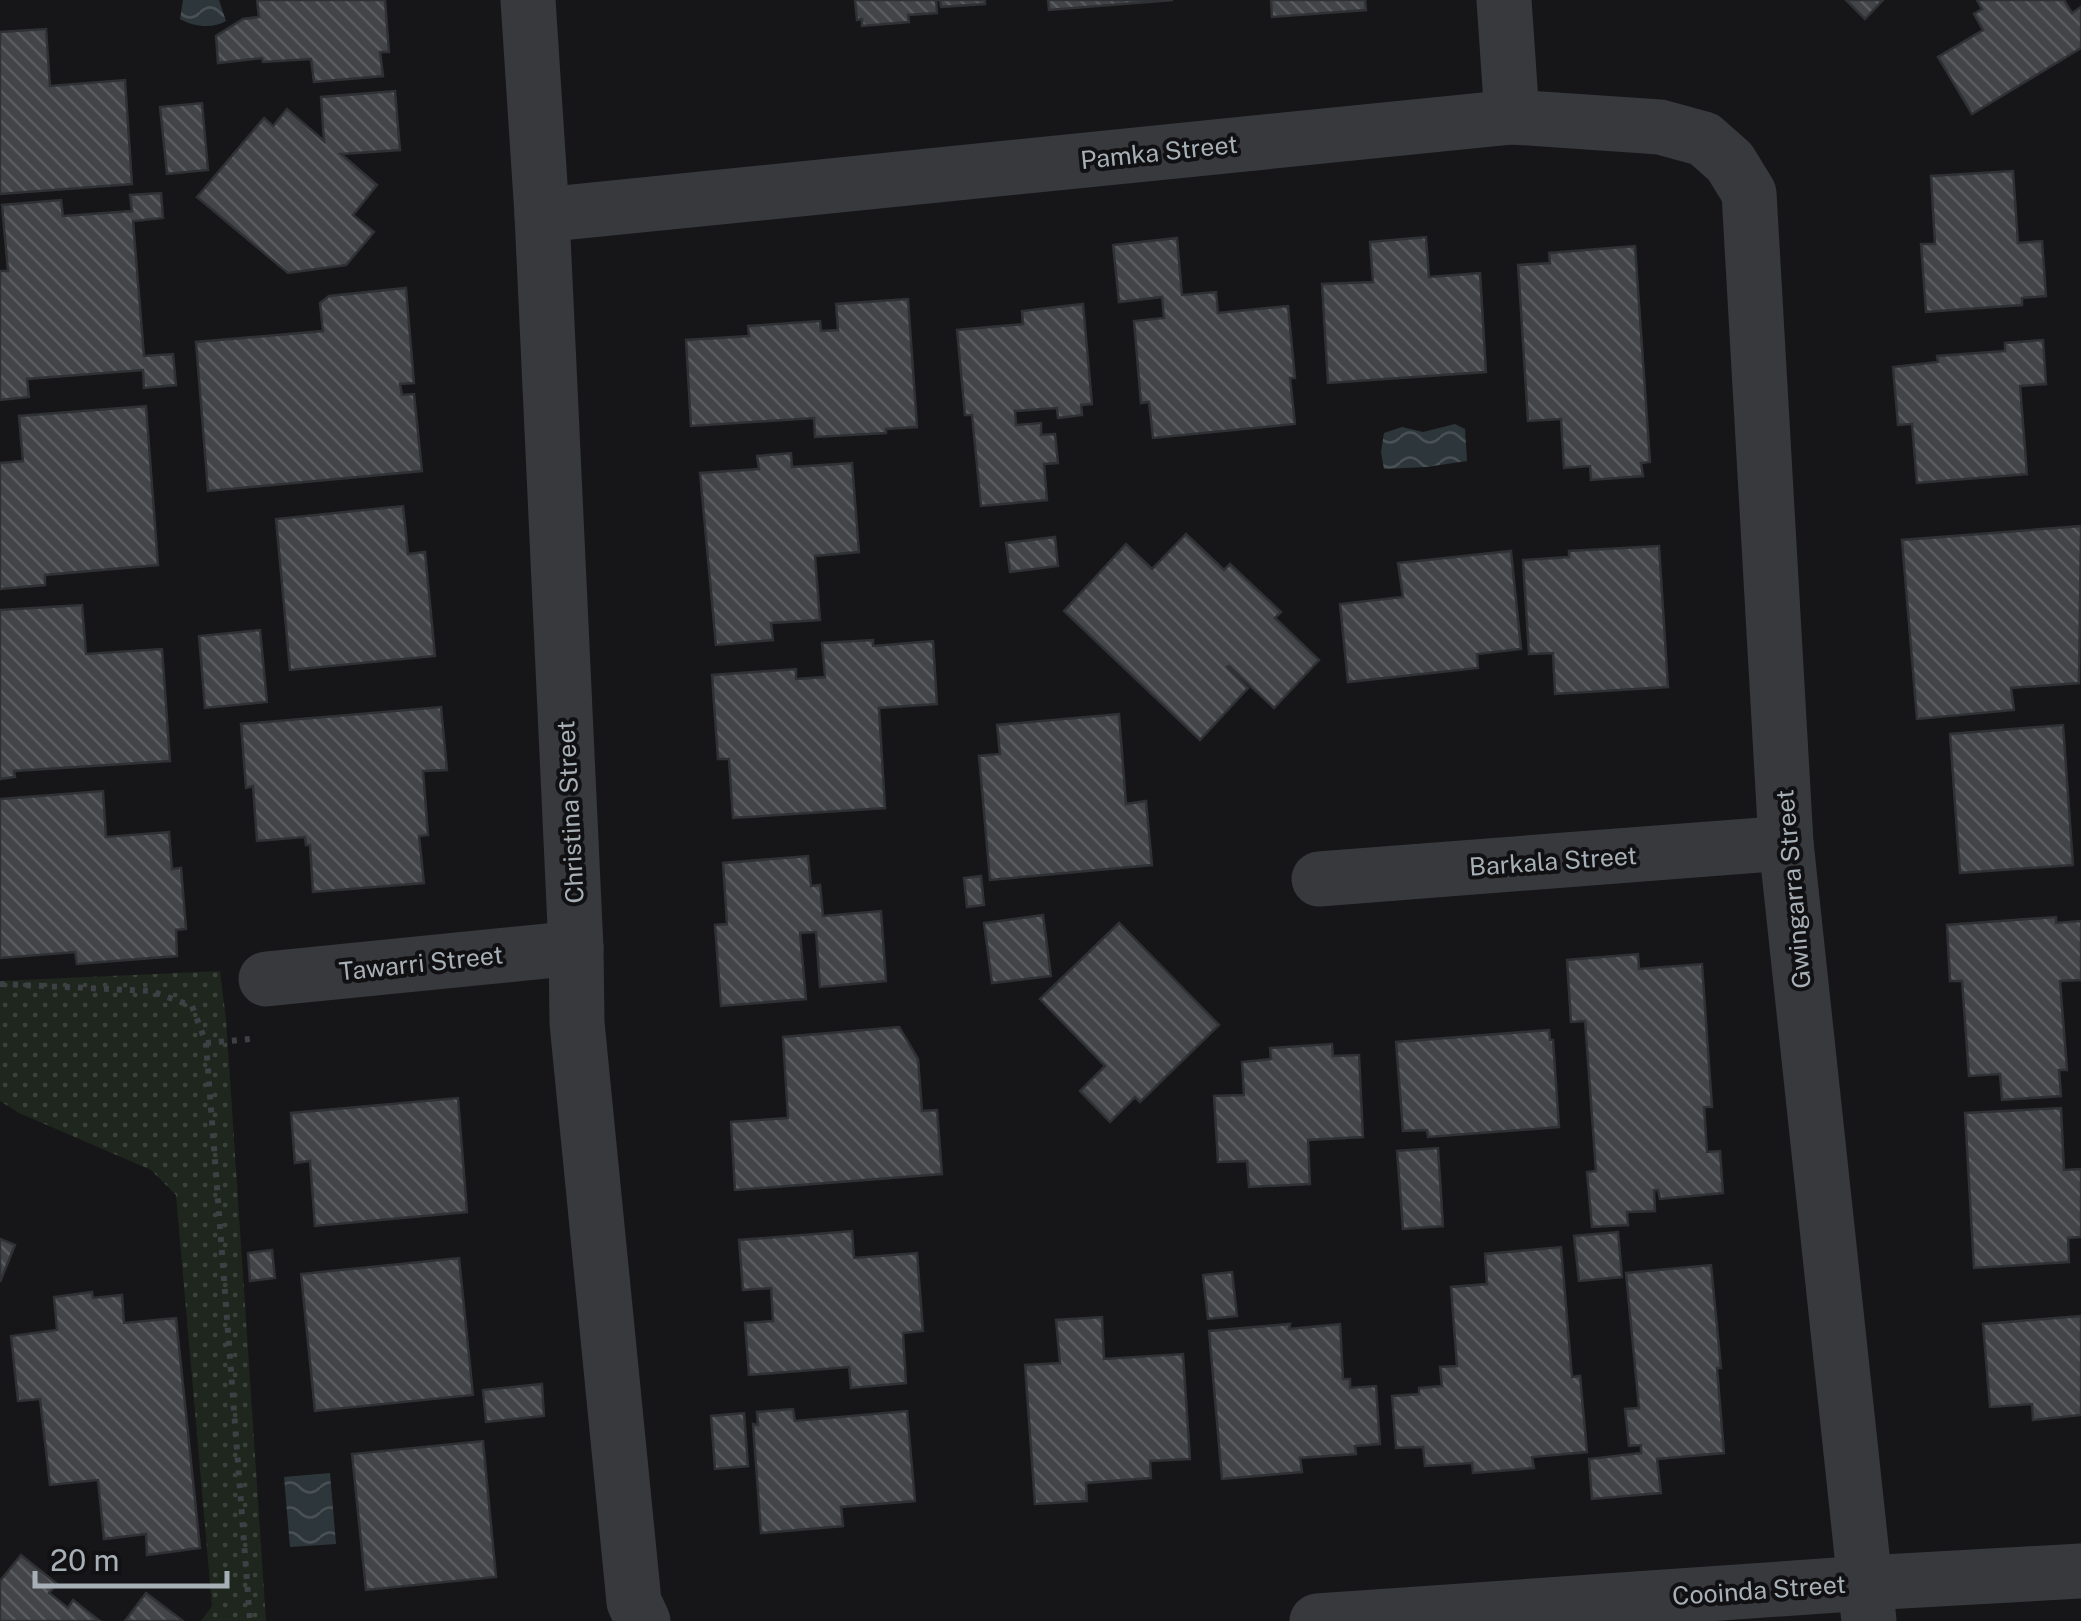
<svg xmlns="http://www.w3.org/2000/svg" width="2081" height="1621" font-family="'Public Sans',sans-serif">
	<style>
		.grass { fill: url(#grass-dots) }
		.water { fill: url(#water-waves) }
		.building { fill: url(#building-back-hatch); stroke: #303134; stroke-width: 2.5 }
		.lines { fill: none; stroke-linecap: round; stroke-linejoin: round }
		.path { stroke: #3d4044; stroke-width: 6; stroke-dasharray: 5 8; stroke-linecap: butt }
		.minor { stroke: #37393d; stroke-width: 55 }
		.labels { text-anchor: middle; stroke-width: 8; stroke-linejoin: round; paint-order: stroke }
		.street-label { font-size: 25px; fill: #a8b0b7; stroke: #111113 }
	</style>
	<defs>
		<pattern id="grass-dots" width="8" height="8" patternUnits="userSpaceOnUse" patternTransform="scale(2.5)"><rect width="8" height="8" fill="#1e261e"/><path d="M2 2h.1M6 6h.1" fill="none" stroke="#3c433c" stroke-width="1.8" stroke-linecap="round"/></pattern>
		<pattern id="water-waves" width="16" height="10" patternUnits="userSpaceOnUse" patternTransform="scale(2.5)"><rect width="16" height="10" fill="#2d373b"/><path d="M0 5q4-4 8 0t8 0" fill="none" stroke="#495155"/></pattern>
		<pattern id="building-back-hatch" width="6" height="6" patternUnits="userSpaceOnUse" patternTransform="scale(2.5)"><rect width="6" height="6" fill="#424448"/><path d="M-1 5l2 2M0 0l6 6M5-1l2 2" fill="none" stroke="#5a5c60"/></pattern>
	</defs>
	<rect width="100%" height="100%" fill="#161618"/>
	<polygon class="grass" points="220,971 226,1019 266,1621 201,1621 212,1606 176,1195 151,1170 19,1113 0,1101 0,981"/>
	<g class="water">
		<path d="M183,0h36l7,21c-13,8 -32,6 -46,-2z"/>
		<polygon points="1455,424 1465,429 1467,461 1426,467 1384,469 1381,452 1384,433 1402,427 1423,432"/>
		<polygon points="330,1473 336,1544 290,1547 284,1477"/>
	</g>
	<g class="building">
		<polygon points="257,0 385,0 389,52 380,52 383,76 314,82 311,59 263,62 262,58 218,63 216,36 243,19 259,17"/>
		<polygon points="855,0 985,0 985,4 941,7 940,0 936,0 937,13 908,15 909,22 862,26 862,19 857,20"/>
		<polygon points="1048,0 1173,0 1049,10"/>
		<polygon points="1271,0 1365,0 1366,10 1272,17"/>
		<polygon points="1846,0 1883,0 1865,19"/>
		<polygon points="1977,0 2064,0 2072,13 2081,7 2081,48 1972,114 1938,57 1983,30 1974,14 1982,9"/>
		<polygon points="46,29 50,86 125,80 132,184 0,194 0,32"/>
		<polygon points="395,91 400,150 341,154 377,185 353,215 374,232 346,265 288,273 197,197 264,118 273,126 287,109 324,141 321,97"/>
		<polygon points="202,103 208,170 167,174 160,107"/>
		<polygon points="2013,171 2018,243 2042,241 2046,296 2022,298 2022,305 1926,312 1921,244 1935,244 1931,176"/>
		<polygon points="161,193 163,218 133,221 144,356 173,354 176,385 144,388 143,370 27,379 29,397 0,400 0,271 8,271 2,205 61,200 63,216 132,211 130,195"/>
		<polygon points="1426,237 1429,277 1480,273 1486,372 1328,383 1322,284 1373,282 1370,242"/>
		<polygon points="1177,238 1182,295 1216,292 1218,313 1288,306 1295,378 1290,378 1295,424 1153,438 1149,402 1141,403 1134,321 1164,318 1162,297 1119,302 1113,245"/>
		<polygon points="1635,246 1650,462 1641,463 1643,476 1591,480 1590,466 1564,468 1561,419 1528,421 1518,265 1550,263 1549,253"/>
		<polygon points="406,288 414,383 400,384 402,395 414,394 422,471 208,491 196,342 323,331 320,303 329,296"/>
		<polygon points="908,299 917,427 886,429 886,433 815,437 814,418 691,426 686,340 749,336 748,326 820,321 821,331 838,330 836,304"/>
		<polygon points="1083,304 1092,404 1081,405 1082,415 1058,418 1057,408 1015,411 1016,425 1041,423 1041,435 1055,434 1058,463 1044,464 1047,500 981,506 972,415 965,415 957,330 1023,324 1022,311"/>
		<polygon points="2043,340 2046,384 2020,386 2027,474 1917,483 1912,424 1898,425 1893,367 1938,362 1937,356 2005,351 2005,343"/>
		<polygon points="146,406 158,565 45,575 45,585 0,589 0,463 23,461 19,416"/>
		<polygon points="791,453 792,467 852,463 859,552 815,556 820,620 771,623 773,640 716,645 700,473 759,469 757,456"/>
		<polygon points="403,506 408,554 425,552 435,656 290,670 276,519"/>
		<polygon points="2081,526 2079,683 2011,688 2014,710 1917,719 1902,540"/>
		<polygon points="1186,534 1224,570 1230,564 1281,612 1275,618 1319,660 1274,708 1229,666 1227,667 1248,688 1200,740 1064,611 1126,544 1152,569"/>
		<polygon points="1055,537 1058,566 1010,572 1006,543"/>
		<polygon points="1659,546 1668,687 1555,694 1553,653 1529,654 1523,560 1569,557 1569,551"/>
		<polygon points="1511,551 1521,649 1477,654 1478,668 1348,682 1340,604 1403,597 1398,563"/>
		<polygon points="82,605 86,654 162,649 170,761 14,771 15,777 0,779 0,610"/>
		<polygon points="260,630 267,702 205,708 199,636"/>
		<polygon points="873,640 873,646 933,641 937,704 879,708 885,808 733,818 729,759 718,759 712,675 796,669 796,679 825,677 822,643"/>
		<polygon points="441,707 447,770 423,771 428,835 419,836 424,883 313,892 310,845 306,845 305,837 257,841 253,786 246,788 241,724"/>
		<polygon points="1119,714 1126,804 1146,801 1152,865 990,880 979,756 1000,754 997,725"/>
		<polygon points="2063,725 2073,865 1960,873 1950,734"/>
		<polygon points="103,791 106,837 169,832 172,869 181,868 186,929 176,930 177,956 77,964 75,952 0,958 0,799"/>
		<polygon points="808,856 811,886 820,885 823,916 881,911 886,981 820,987 816,932 800,933 806,999 721,1006 715,925 727,924 723,863"/>
		<polygon points="981,876 984,905 967,907 964,878"/>
		<polygon points="1043,915 1051,976 992,983 984,923"/>
		<polygon points="2056,917 2056,923 2081,921 2081,980 2060,981 2067,1070 2059,1070 2061,1096 2002,1100 2000,1074 1969,1076 1962,981 1950,981 1947,925"/>
		<polygon points="1119,923 1219,1025 1140,1102 1135,1097 1110,1122 1080,1091 1105,1066 1040,999"/>
		<polygon points="1638,954 1639,969 1702,964 1712,1107 1704,1107 1707,1152 1720,1151 1723,1193 1660,1199 1658,1190 1654,1190 1655,1211 1627,1212 1628,1225 1592,1227 1587,1172 1596,1171 1585,1021 1571,1022 1567,960"/>
		<polygon points="899,1027 918,1059 922,1111 937,1110 942,1174 735,1190 731,1122 788,1118 783,1037"/>
		<polygon points="1549,1030 1550,1040 1553,1040 1559,1127 1428,1137 1427,1130 1403,1131 1396,1042"/>
		<polygon points="1332,1044 1333,1056 1359,1055 1363,1137 1308,1140 1310,1184 1249,1187 1247,1161 1218,1162 1214,1096 1244,1095 1242,1062 1271,1059 1270,1048"/>
		<polygon points="458,1098 467,1212 315,1226 310,1161 295,1163 291,1113"/>
		<polygon points="2061,1108 2064,1170 2081,1169 2081,1237 2068,1238 2069,1262 1974,1268 1965,1113"/>
		<polygon points="1438,1148 1443,1226 1403,1229 1397,1151"/>
		<polygon points="852,1231 854,1258 917,1253 923,1331 903,1333 906,1383 851,1388 849,1367 749,1375 745,1323 773,1321 771,1288 743,1290 739,1240"/>
		<polygon points="1618,1232 1622,1277 1579,1281 1574,1236"/>
		<polygon points="0,1239 15,1245 0,1282"/>
		<polygon points="1561,1247 1572,1377 1580,1376 1587,1452 1532,1457 1534,1468 1473,1473 1472,1463 1425,1466 1423,1447 1396,1448 1392,1396 1419,1394 1419,1388 1442,1386 1440,1367 1457,1366 1451,1287 1487,1284 1485,1254"/>
		<polygon points="272,1250 275,1278 250,1281 248,1253"/>
		<polygon points="459,1258 473,1395 315,1411 301,1274"/>
		<polygon points="1711,1265 1721,1368 1717,1368 1724,1453 1657,1459 1661,1493 1592,1499 1589,1459 1641,1453 1641,1445 1629,1446 1625,1409 1639,1408 1626,1273"/>
		<polygon points="1232,1272 1237,1316 1208,1319 1203,1275"/>
		<polygon points="92,1292 93,1298 122,1295 124,1323 176,1318 200,1548 147,1555 146,1534 104,1539 98,1480 50,1485 40,1399 18,1401 11,1336 57,1330 54,1297"/>
		<polygon points="2081,1316 2081,1415 2033,1420 2032,1404 1990,1407 1983,1324"/>
		<polygon points="1102,1317 1104,1359 1183,1354 1190,1459 1150,1461 1151,1478 1086,1483 1087,1501 1035,1504 1025,1365 1060,1363 1056,1320"/>
		<polygon points="1290,1324 1289,1329 1340,1324 1343,1379 1350,1379 1350,1388 1376,1386 1380,1444 1355,1446 1356,1454 1300,1458 1302,1472 1222,1479 1209,1331"/>
		<polygon points="542,1384 544,1416 486,1422 483,1390"/>
		<polygon points="793,1409 795,1421 907,1411 915,1501 841,1507 843,1526 761,1533 753,1424 758,1425 757,1412"/>
		<polygon points="744,1413 748,1466 715,1469 711,1416"/>
		<polygon points="483,1441 496,1577 366,1590 352,1454"/>
		<polygon points="21,1555 57,1584 49,1593 68,1608 73,1600 100,1621 0,1621 0,1581"/>
		<polygon points="146,1593 183,1621 125,1621"/>
	</g>
	<g class="lines">
		<g class="path">
			<polyline points="0,984 151,991 192,1006 206,1043 250,1621"/>
			<polyline points="206,1043 250,1039"/>
		</g>
		<g class="minor">
			<polyline points="528,0 542,215 576,948 577,1023 634,1602 643,1621"/>
			<polyline points="1504,0 1512,117"/>
			<polyline points="542,215 1512,117 1660,127 1704,139 1730,162 1749,193 1786,843 1869,1621"/>
			<polyline points="1319,879 1786,843"/>
			<polyline points="266,979 576,948"/>
			<polyline points="1317,1621 1866,1583 2081,1571"/>
		</g>
	</g>
	<g class="labels">
		<g class="street-label">
			<text transform="translate(1159 152) rotate(-6)" y="9">Pamka Street</text>
			<text transform="translate(570 812) rotate(-93)" y="9">Christina Street</text>
			<text transform="translate(1553 861) rotate(-4)" y="9">Barkala Street</text>
			<text transform="translate(1793 889) rotate(-95)" y="9">Gwingarra Street</text>
			<text transform="translate(421 963) rotate(-6)" y="9">Tawarri Street</text>
			<text transform="translate(1759 1590) rotate(-4)" y="9">Cooinda Street</text>
		</g>
	</g>
	<path d="M35 1571v15h192v-15" fill="none" stroke="#a8b0b7" stroke-width="5"/>
	<text x="50" y="1571" font-size="30" fill="#a8b0b7" stroke="#111113" stroke-width="8" paint-order="stroke">20 m</text>
</svg>
